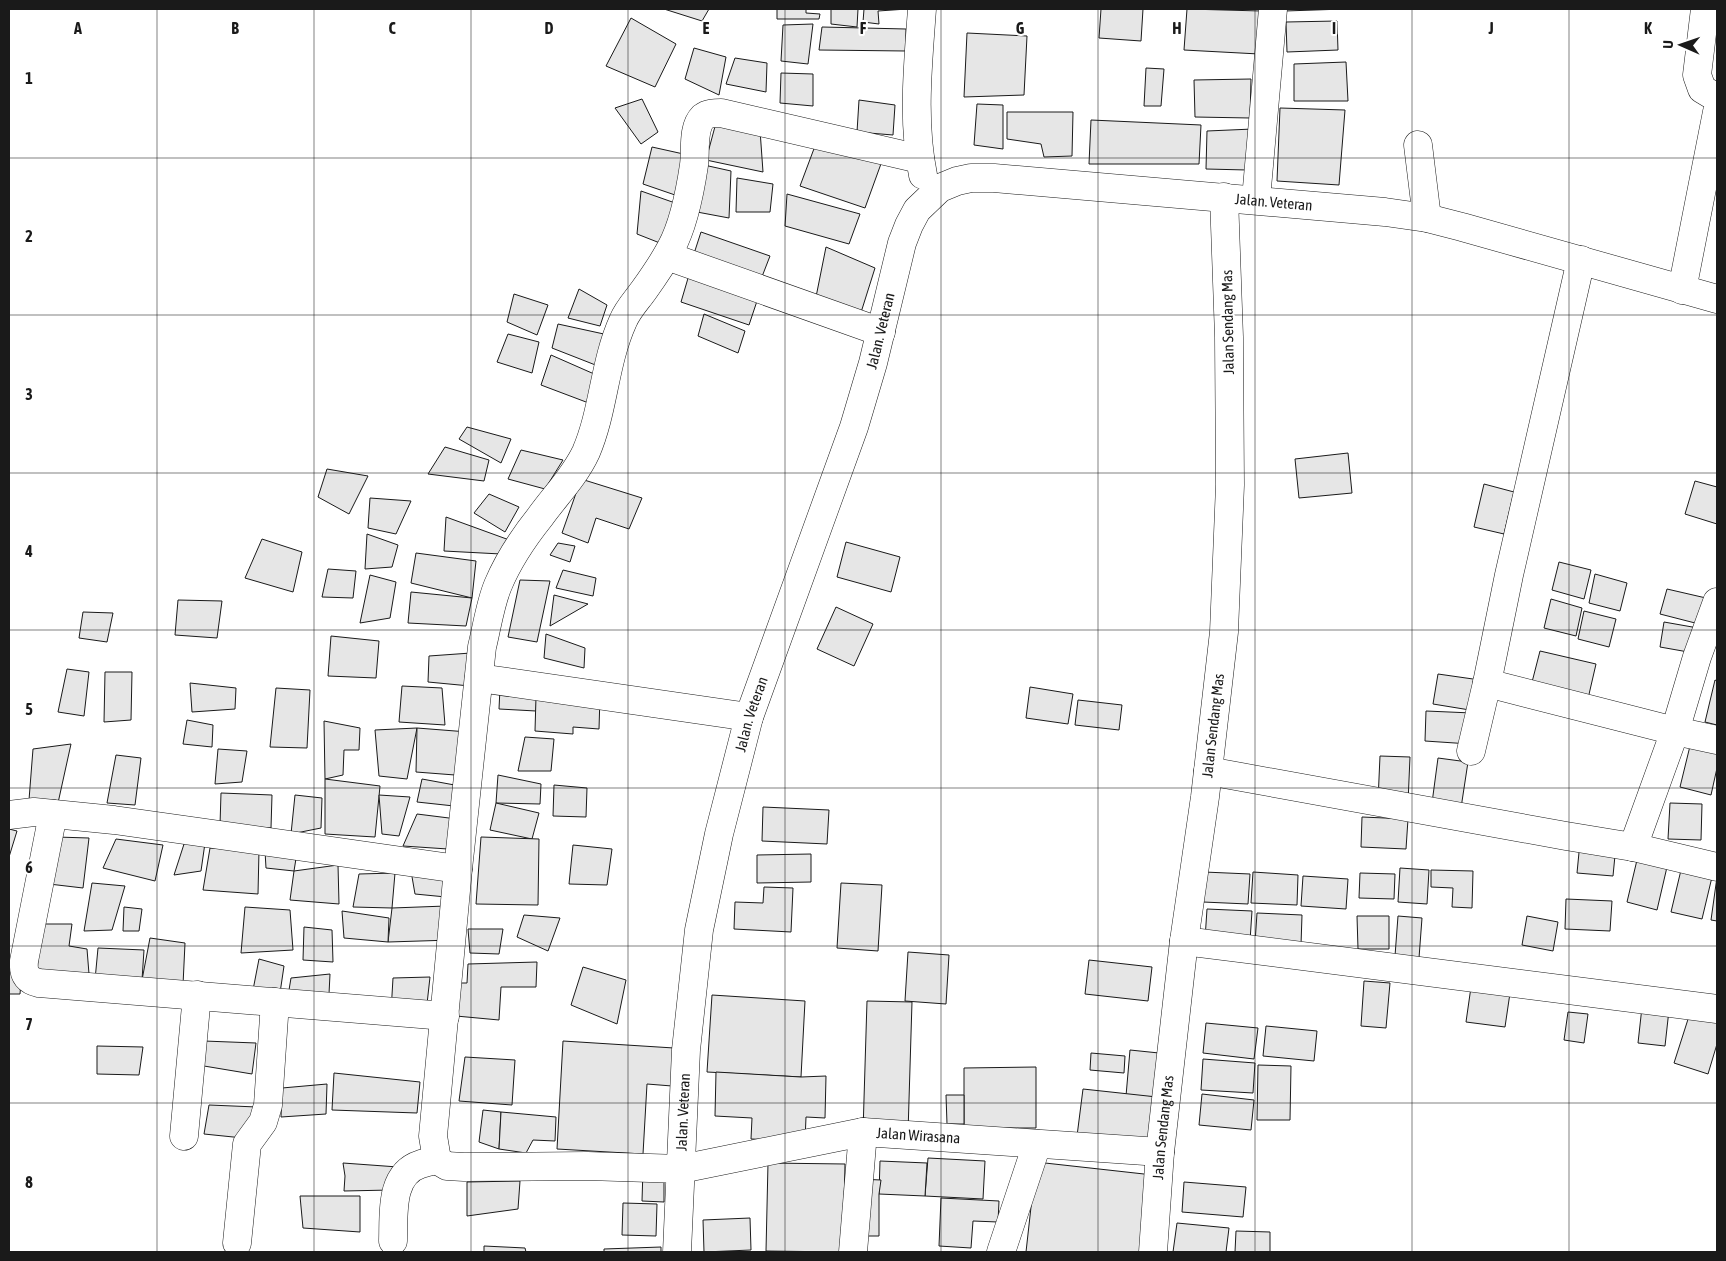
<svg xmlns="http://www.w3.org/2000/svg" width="1726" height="1261" font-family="'Asap Condensed',sans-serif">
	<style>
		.building { fill: #e6e6e6; stroke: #1a1a1a }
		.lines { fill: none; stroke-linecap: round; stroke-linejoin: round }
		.minor-casing { stroke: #1a1a1a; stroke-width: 29 }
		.minor { stroke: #fff; stroke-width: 28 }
		.grid { fill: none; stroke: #1a1a1a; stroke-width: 1; stroke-opacity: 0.55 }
		.labels { text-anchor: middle; stroke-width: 4; stroke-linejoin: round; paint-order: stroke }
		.street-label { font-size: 15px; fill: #1a1a1a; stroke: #fff }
		.grid-label { font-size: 16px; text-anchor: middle; font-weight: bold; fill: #1a1a1a; stroke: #fff; stroke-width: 4; stroke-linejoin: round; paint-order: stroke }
	</style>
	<rect width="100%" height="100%" fill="#fff"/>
	<g class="building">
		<polygon points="664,9 709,9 702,21"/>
		<polygon points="777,9 806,9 806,13 820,14 819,19 777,19"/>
		<polygon points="831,9 858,9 857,27 831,24"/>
		<polygon points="864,9 907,9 878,11 879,24 863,22"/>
		<polygon points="1101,9 1143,9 1141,41 1099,38"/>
		<polygon points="1187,9 1261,11 1259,54 1184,50"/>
		<polygon points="1284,9 1344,9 1285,11"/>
		<polygon points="631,18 676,44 655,87 606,66"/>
		<polygon points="1337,21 1338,50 1287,52 1286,22"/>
		<polygon points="813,24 808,64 781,61 783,25"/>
		<polygon points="822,27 906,29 906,51 819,50"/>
		<polygon points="967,33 1027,36 1024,95 964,97"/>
		<polygon points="694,48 726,57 719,95 685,79"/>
		<polygon points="735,58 767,63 766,92 726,84"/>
		<polygon points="1346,62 1348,101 1294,101 1294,64"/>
		<polygon points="1146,68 1164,69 1161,106 1144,106"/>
		<polygon points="781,73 813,74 813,106 780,103"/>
		<polygon points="1251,79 1250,118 1195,117 1194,80"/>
		<polygon points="642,99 658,132 641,144 615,108"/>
		<polygon points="859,100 895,105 893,135 857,132"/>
		<polygon points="977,104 1003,105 1003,149 974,145"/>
		<polygon points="1280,108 1345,110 1339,185 1277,181"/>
		<polygon points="1007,112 1073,112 1072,156 1044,157 1041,144 1007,139"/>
		<polygon points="717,119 760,130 763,172 706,160"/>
		<polygon points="1091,120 1201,125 1199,164 1089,164"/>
		<polygon points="1253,129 1247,170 1206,169 1207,131"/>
		<polygon points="815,146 882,161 865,208 800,186"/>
		<polygon points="652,147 688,155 678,196 643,184"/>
		<polygon points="704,165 731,171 729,218 697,212"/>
		<polygon points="737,178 773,184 770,212 736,212"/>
		<polygon points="641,191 678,204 665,245 637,234"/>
		<polygon points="787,194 860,214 849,244 785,226"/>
		<polygon points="701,232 770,256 758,287 691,263"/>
		<polygon points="826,247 875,268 858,322 814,307"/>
		<polygon points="691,268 759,295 749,325 681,302"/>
		<polygon points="579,289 607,305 600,326 568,318"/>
		<polygon points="514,294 548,305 537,335 507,322"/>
		<polygon points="704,314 745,331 738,353 698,336"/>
		<polygon points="558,324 613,336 598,366 552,348"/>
		<polygon points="508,334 539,342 532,373 497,362"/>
		<polygon points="551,355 601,377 594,405 541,385"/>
		<polygon points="467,427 511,439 501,463 459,439"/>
		<polygon points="445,447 489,460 484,481 428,474"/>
		<polygon points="521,450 563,460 545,489 508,479"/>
		<polygon points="1348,453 1352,493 1299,498 1295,459"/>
		<polygon points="327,469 368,476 349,514 318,497"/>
		<polygon points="581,479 642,498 629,529 596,518 588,543 562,533"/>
		<polygon points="1695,481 1717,487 1717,524 1685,514"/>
		<polygon points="1484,484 1514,492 1504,534 1474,527"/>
		<polygon points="489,494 519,507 505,532 474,513"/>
		<polygon points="370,498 411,501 396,534 368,528"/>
		<polygon points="446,517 512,541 501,554 444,551"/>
		<polygon points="367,534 398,545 392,567 365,569"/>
		<polygon points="262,539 302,552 293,592 245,578"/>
		<polygon points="846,542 900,557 891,592 837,577"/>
		<polygon points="558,543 575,546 570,562 550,555"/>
		<polygon points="416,553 476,561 472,598 411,583"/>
		<polygon points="1559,562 1591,570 1584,599 1552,590"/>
		<polygon points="328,569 356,571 353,598 322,597"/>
		<polygon points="563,570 596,578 593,596 556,588"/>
		<polygon points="1595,574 1627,583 1620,611 1589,603"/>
		<polygon points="370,575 396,582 390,618 360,623"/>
		<polygon points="520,580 550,581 537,642 508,637"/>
		<polygon points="1667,589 1706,598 1699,624 1660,614"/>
		<polygon points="411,592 472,598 466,626 408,623"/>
		<polygon points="554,595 588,604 550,626"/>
		<polygon points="1551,599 1582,608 1576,636 1544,628"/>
		<polygon points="178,600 222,601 217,638 175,635"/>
		<polygon points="836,607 873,624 854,666 817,649"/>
		<polygon points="1584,611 1616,619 1609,647 1578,639"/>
		<polygon points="83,612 113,613 107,642 79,638"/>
		<polygon points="1664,622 1698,628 1694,653 1660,647"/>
		<polygon points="546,634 585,648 584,668 544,658"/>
		<polygon points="331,636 379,641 376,678 328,676"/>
		<polygon points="1540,651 1596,664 1587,703 1530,690"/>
		<polygon points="471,653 470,686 428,682 429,656"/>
		<polygon points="67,669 89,672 84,716 58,712"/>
		<polygon points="105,672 132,672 131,720 104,722"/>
		<polygon points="1438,674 1480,680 1476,711 1433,704"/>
		<polygon points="1715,680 1717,681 1717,725 1705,722"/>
		<polygon points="190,683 236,688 235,709 192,712"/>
		<polygon points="402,686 442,688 445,725 399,722"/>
		<polygon points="1030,687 1073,694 1068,724 1026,718"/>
		<polygon points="276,688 310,690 307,748 270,747"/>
		<polygon points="500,688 537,692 536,711 499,709"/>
		<polygon points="600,696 599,729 573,727 573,734 535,731 536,697"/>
		<polygon points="1078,700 1122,705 1119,730 1075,725"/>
		<polygon points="1426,711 1472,713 1470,744 1425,741"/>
		<polygon points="187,720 213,725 212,747 183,744"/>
		<polygon points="324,721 360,728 359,750 344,750 343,775 325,779"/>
		<polygon points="417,728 407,779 379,776 375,730"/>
		<polygon points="417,728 468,732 468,776 416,772"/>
		<polygon points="525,737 554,739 551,771 518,771"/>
		<polygon points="71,744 58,803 29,800 33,749"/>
		<polygon points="1690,746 1717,752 1717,768 1711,795 1680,787"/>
		<polygon points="218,749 247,751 242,782 215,784"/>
		<polygon points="116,755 141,758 135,805 107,803"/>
		<polygon points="1380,756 1410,757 1408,803 1378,801"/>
		<polygon points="1438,758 1468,762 1461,808 1432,803"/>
		<polygon points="498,775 541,784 540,804 496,803"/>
		<polygon points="325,779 380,786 375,837 325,834"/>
		<polygon points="422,779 460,786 454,806 417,802"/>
		<polygon points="554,785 587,788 586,817 553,816"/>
		<polygon points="221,793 272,795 271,828 220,825"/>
		<polygon points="295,795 322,798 321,828 291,834"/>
		<polygon points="379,795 410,797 399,836 382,834"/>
		<polygon points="496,803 539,813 532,839 490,830"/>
		<polygon points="1670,803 1702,804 1701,840 1668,839"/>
		<polygon points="763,807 829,810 827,844 762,841"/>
		<polygon points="417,814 457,819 448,849 403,846"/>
		<polygon points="1362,817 1408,819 1406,849 1361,847"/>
		<polygon points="9,829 17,831 9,857"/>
		<polygon points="56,837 89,838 83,888 49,884"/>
		<polygon points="481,837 539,839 538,905 476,904"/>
		<polygon points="116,839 163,845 155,881 103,868"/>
		<polygon points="185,841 205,843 201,871 174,875"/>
		<polygon points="1580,842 1616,845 1613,876 1577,873"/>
		<polygon points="573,845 612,849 607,885 569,884"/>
		<polygon points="298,846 294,871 266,868 265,851"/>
		<polygon points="210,848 259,850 258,894 203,890"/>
		<polygon points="811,854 811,882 757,883 757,855"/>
		<polygon points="1637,860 1667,867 1657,910 1627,902"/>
		<polygon points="338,865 339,904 290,900 294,871"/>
		<polygon points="1400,868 1429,870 1427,904 1398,902"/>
		<polygon points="1431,870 1473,871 1472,908 1452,907 1453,888 1431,887"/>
		<polygon points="1681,870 1712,877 1702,919 1671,912"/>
		<polygon points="411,871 449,876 446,897 415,894"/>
		<polygon points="1204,872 1250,874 1248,904 1203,902"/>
		<polygon points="1253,872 1298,875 1297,905 1251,903"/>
		<polygon points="395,873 392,908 353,907 359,874"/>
		<polygon points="1360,873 1395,874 1394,899 1359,898"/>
		<polygon points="1303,876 1348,879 1346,909 1301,906"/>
		<polygon points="1717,877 1717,921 1711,920"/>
		<polygon points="92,883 125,886 112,930 84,931"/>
		<polygon points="841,883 882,885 878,951 837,948"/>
		<polygon points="764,887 793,888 791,932 734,929 735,902 763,903"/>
		<polygon points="1566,899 1612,901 1610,931 1565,929"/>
		<polygon points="446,906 452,940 388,942 392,908"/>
		<polygon points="124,907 142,909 139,931 123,931"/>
		<polygon points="245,907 290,910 293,950 241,953"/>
		<polygon points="1207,909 1252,911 1250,941 1205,939"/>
		<polygon points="342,911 389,918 388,942 344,938"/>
		<polygon points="1257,913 1302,915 1301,945 1255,943"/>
		<polygon points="524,915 560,918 548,951 517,937"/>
		<polygon points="1357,916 1389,916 1389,949 1358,949"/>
		<polygon points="1398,916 1422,918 1419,958 1395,956"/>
		<polygon points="1527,916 1558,922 1553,951 1522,945"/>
		<polygon points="40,924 72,924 69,946 87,949 89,974 37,975"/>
		<polygon points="304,927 332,930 333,962 303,960"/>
		<polygon points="468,929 503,929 499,954 470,953"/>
		<polygon points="150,938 185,943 183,985 142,980"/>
		<polygon points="98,948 144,950 142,980 95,980"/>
		<polygon points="908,952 949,955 946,1004 905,1001"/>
		<polygon points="259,959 284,966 280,993 253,990"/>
		<polygon points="1089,960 1152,967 1148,1001 1085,994"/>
		<polygon points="537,962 536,987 501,987 499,1020 456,1016 458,983 467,983 468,964"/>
		<polygon points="583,967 626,980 617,1024 571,1005"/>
		<polygon points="9,968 22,969 20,994 9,994"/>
		<polygon points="330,974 329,994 288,996 291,978"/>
		<polygon points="430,977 427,1004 391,1012 393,978"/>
		<polygon points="1364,981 1390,983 1386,1028 1361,1026"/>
		<polygon points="1471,987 1510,993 1505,1027 1466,1022"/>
		<polygon points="712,995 805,1001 801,1077 707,1072"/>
		<polygon points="867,1001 912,1002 908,1133 863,1132"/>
		<polygon points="1642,1007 1669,1010 1665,1046 1638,1043"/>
		<polygon points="1568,1012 1588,1014 1584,1043 1564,1040"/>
		<polygon points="1690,1013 1717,1022 1717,1044 1708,1074 1674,1063"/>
		<polygon points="1206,1023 1258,1028 1254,1059 1203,1053"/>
		<polygon points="1266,1026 1317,1031 1314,1061 1263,1056"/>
		<polygon points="204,1041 256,1043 252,1074 204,1066"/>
		<polygon points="563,1041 674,1048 672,1086 647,1084 643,1154 557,1149"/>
		<polygon points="97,1046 143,1047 139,1075 97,1074"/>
		<polygon points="1130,1050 1159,1053 1157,1097 1126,1096"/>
		<polygon points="1091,1053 1125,1056 1124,1073 1090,1070"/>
		<polygon points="465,1057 515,1060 512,1105 459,1101"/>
		<polygon points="1203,1059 1255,1063 1253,1093 1201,1090"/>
		<polygon points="1258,1065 1291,1066 1290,1120 1257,1120"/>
		<polygon points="1036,1067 1036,1128 964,1128 964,1068"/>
		<polygon points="716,1072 801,1077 826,1076 825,1118 806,1117 805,1141 751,1139 752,1118 715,1116"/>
		<polygon points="334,1073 420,1082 417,1113 332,1110"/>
		<polygon points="327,1084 326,1114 281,1117 282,1088"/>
		<polygon points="1083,1089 1157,1097 1151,1145 1077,1136"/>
		<polygon points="1202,1094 1254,1100 1251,1130 1199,1125"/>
		<polygon points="946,1095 964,1095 964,1124 947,1124"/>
		<polygon points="209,1105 257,1107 243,1138 204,1134"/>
		<polygon points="483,1110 501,1112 499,1149 479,1142"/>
		<polygon points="501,1112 556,1117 555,1141 533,1140 526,1153 499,1149"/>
		<polygon points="928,1158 985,1161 983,1199 925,1196"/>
		<polygon points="880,1161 927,1163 925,1196 879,1194"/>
		<polygon points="1036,1162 1153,1175 1144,1252 1026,1252"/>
		<polygon points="343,1163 398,1167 391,1190 344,1191 345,1176"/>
		<polygon points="768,1163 845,1164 843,1252 766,1251"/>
		<polygon points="643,1169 664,1170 664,1202 642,1201"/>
		<polygon points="859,1179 881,1180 879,1194 879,1236 857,1236"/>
		<polygon points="520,1181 518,1209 467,1216 467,1182"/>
		<polygon points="1184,1182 1246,1187 1243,1217 1182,1212"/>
		<polygon points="300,1196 360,1196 360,1232 303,1228"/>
		<polygon points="941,1198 999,1201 998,1222 973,1221 971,1248 939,1246"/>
		<polygon points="623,1203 657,1204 656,1236 622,1235"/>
		<polygon points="750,1218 751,1250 704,1252 703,1220"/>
		<polygon points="1177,1223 1229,1228 1226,1252 1173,1252"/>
		<polygon points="1236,1231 1270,1232 1270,1252 1235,1252"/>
		<polygon points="484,1246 525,1248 526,1252 484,1252"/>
		<polygon points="661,1247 661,1252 604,1252 604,1249"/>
	</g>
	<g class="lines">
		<g class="minor-casing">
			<g id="minor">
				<path d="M922,9c-4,55 -10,112 1,166"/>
				<polyline points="1705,9 1697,75 1702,89 1717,98"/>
				<polyline points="1418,145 1427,218"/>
				<path id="s1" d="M920,159l-199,-46c-6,0 -13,0 -18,4 -11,11 -7,34 -9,48 -4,27 -10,59 -23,83 -8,15 -17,28 -27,42 -7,10 -16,19 -21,31 -19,42 -19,89 -37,131 -11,24 -31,44 -46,65 -16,20 -32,44 -42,68 -8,19 -11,42 -16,62l-24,222 -25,267 4,24 10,6 17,1 123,-1 94,3 182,-37 297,20"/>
				<polyline points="1256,199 1273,9"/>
				<polyline points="667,256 881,332"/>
				<polyline points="1682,290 1717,112"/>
				<polyline points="1717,602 1697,657 1675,731 1717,740"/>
				<polyline points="479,678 749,717"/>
				<polyline points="1487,683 1509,575 1581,260"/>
				<polyline points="1471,751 1487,683 1675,731 1633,847"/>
				<polyline points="1208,771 1566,836 1633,847 1717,867"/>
				<path d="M53,814l-29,147c-1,12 2,19 15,22l406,33"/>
				<polyline points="9,815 34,812 114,820 458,869"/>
				<polyline points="1184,941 1717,1009"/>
				<polyline points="184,1136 197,995"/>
				<path d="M393,1241c1,-26 -4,-67 28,-77 5,-2 11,-3 16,-4"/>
				<polyline points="237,1243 247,1144 263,1122 268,1105 275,1002"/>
				<path id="s2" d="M677,1252l9,-202 13,-120 20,-96 30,-117 105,-290 19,-64 29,-120 7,-18 8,-15 23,-22 17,-7 14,-3h23l391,34 42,6 35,9 255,72"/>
				<polyline points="853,1252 863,1132"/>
				<polyline points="1001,1252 1037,1144"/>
				<path id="s3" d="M1153,1252l7,-100 24,-211 21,-144 19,-165 6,-147 -1,-148 -5,-140"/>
			</g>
		</g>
		<use href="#minor" class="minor"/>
	</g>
	<path class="grid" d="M157,9v1243M314,9v1243M471,9v1243M628,9v1243M785,9v1243M941,9v1243M1098,9v1243M1255,9v1243M1412,9v1243M1569,9v1243M9,158h1708M9,315h1708M9,473h1708M9,630h1708M9,788h1708M9,946h1708M9,1103h1708"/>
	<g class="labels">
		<g class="street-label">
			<text dy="5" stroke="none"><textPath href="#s2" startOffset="1445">Jalan. Veteran</textPath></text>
			<text transform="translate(1228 322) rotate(-91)" y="5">Jalan Sendang Mas</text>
			<text dy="5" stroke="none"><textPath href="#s2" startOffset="950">Jalan. Veteran</textPath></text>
			<text dy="5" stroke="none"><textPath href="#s2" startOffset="545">Jalan. Veteran</textPath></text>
			<text dy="5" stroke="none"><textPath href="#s3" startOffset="530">Jalan Sendang Mas</textPath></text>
			<text dy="5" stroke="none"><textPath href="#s2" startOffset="140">Jalan. Veteran</textPath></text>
			<text dy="5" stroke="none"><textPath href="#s3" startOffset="125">Jalan Sendang Mas</textPath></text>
			<text dy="5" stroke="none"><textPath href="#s1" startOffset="1810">Jalan Wirasana</textPath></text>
		</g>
	</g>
	<g class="grid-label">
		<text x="78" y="34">A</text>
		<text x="235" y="34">B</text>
		<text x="392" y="34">C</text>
		<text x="549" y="34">D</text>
		<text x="706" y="34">E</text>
		<text x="863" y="34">F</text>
		<text x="1020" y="34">G</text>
		<text x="1177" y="34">H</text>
		<text x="1334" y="34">I</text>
		<text x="1491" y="34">J</text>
		<text x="1648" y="34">K</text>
		<text x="29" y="84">1</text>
		<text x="29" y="242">2</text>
		<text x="29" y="400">3</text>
		<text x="29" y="557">4</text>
		<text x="29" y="715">5</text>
		<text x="29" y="873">6</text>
		<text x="29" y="1030">7</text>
		<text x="29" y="1188">8</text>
	</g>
	<rect width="1726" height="1261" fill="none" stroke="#1a1a1a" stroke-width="20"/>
	<g transform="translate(1681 45) rotate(272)" stroke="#ffffff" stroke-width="4" paint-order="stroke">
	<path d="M0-4L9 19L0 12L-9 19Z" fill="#1a1a1a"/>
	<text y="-8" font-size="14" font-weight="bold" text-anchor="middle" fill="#1a1a1a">U</text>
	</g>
</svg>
